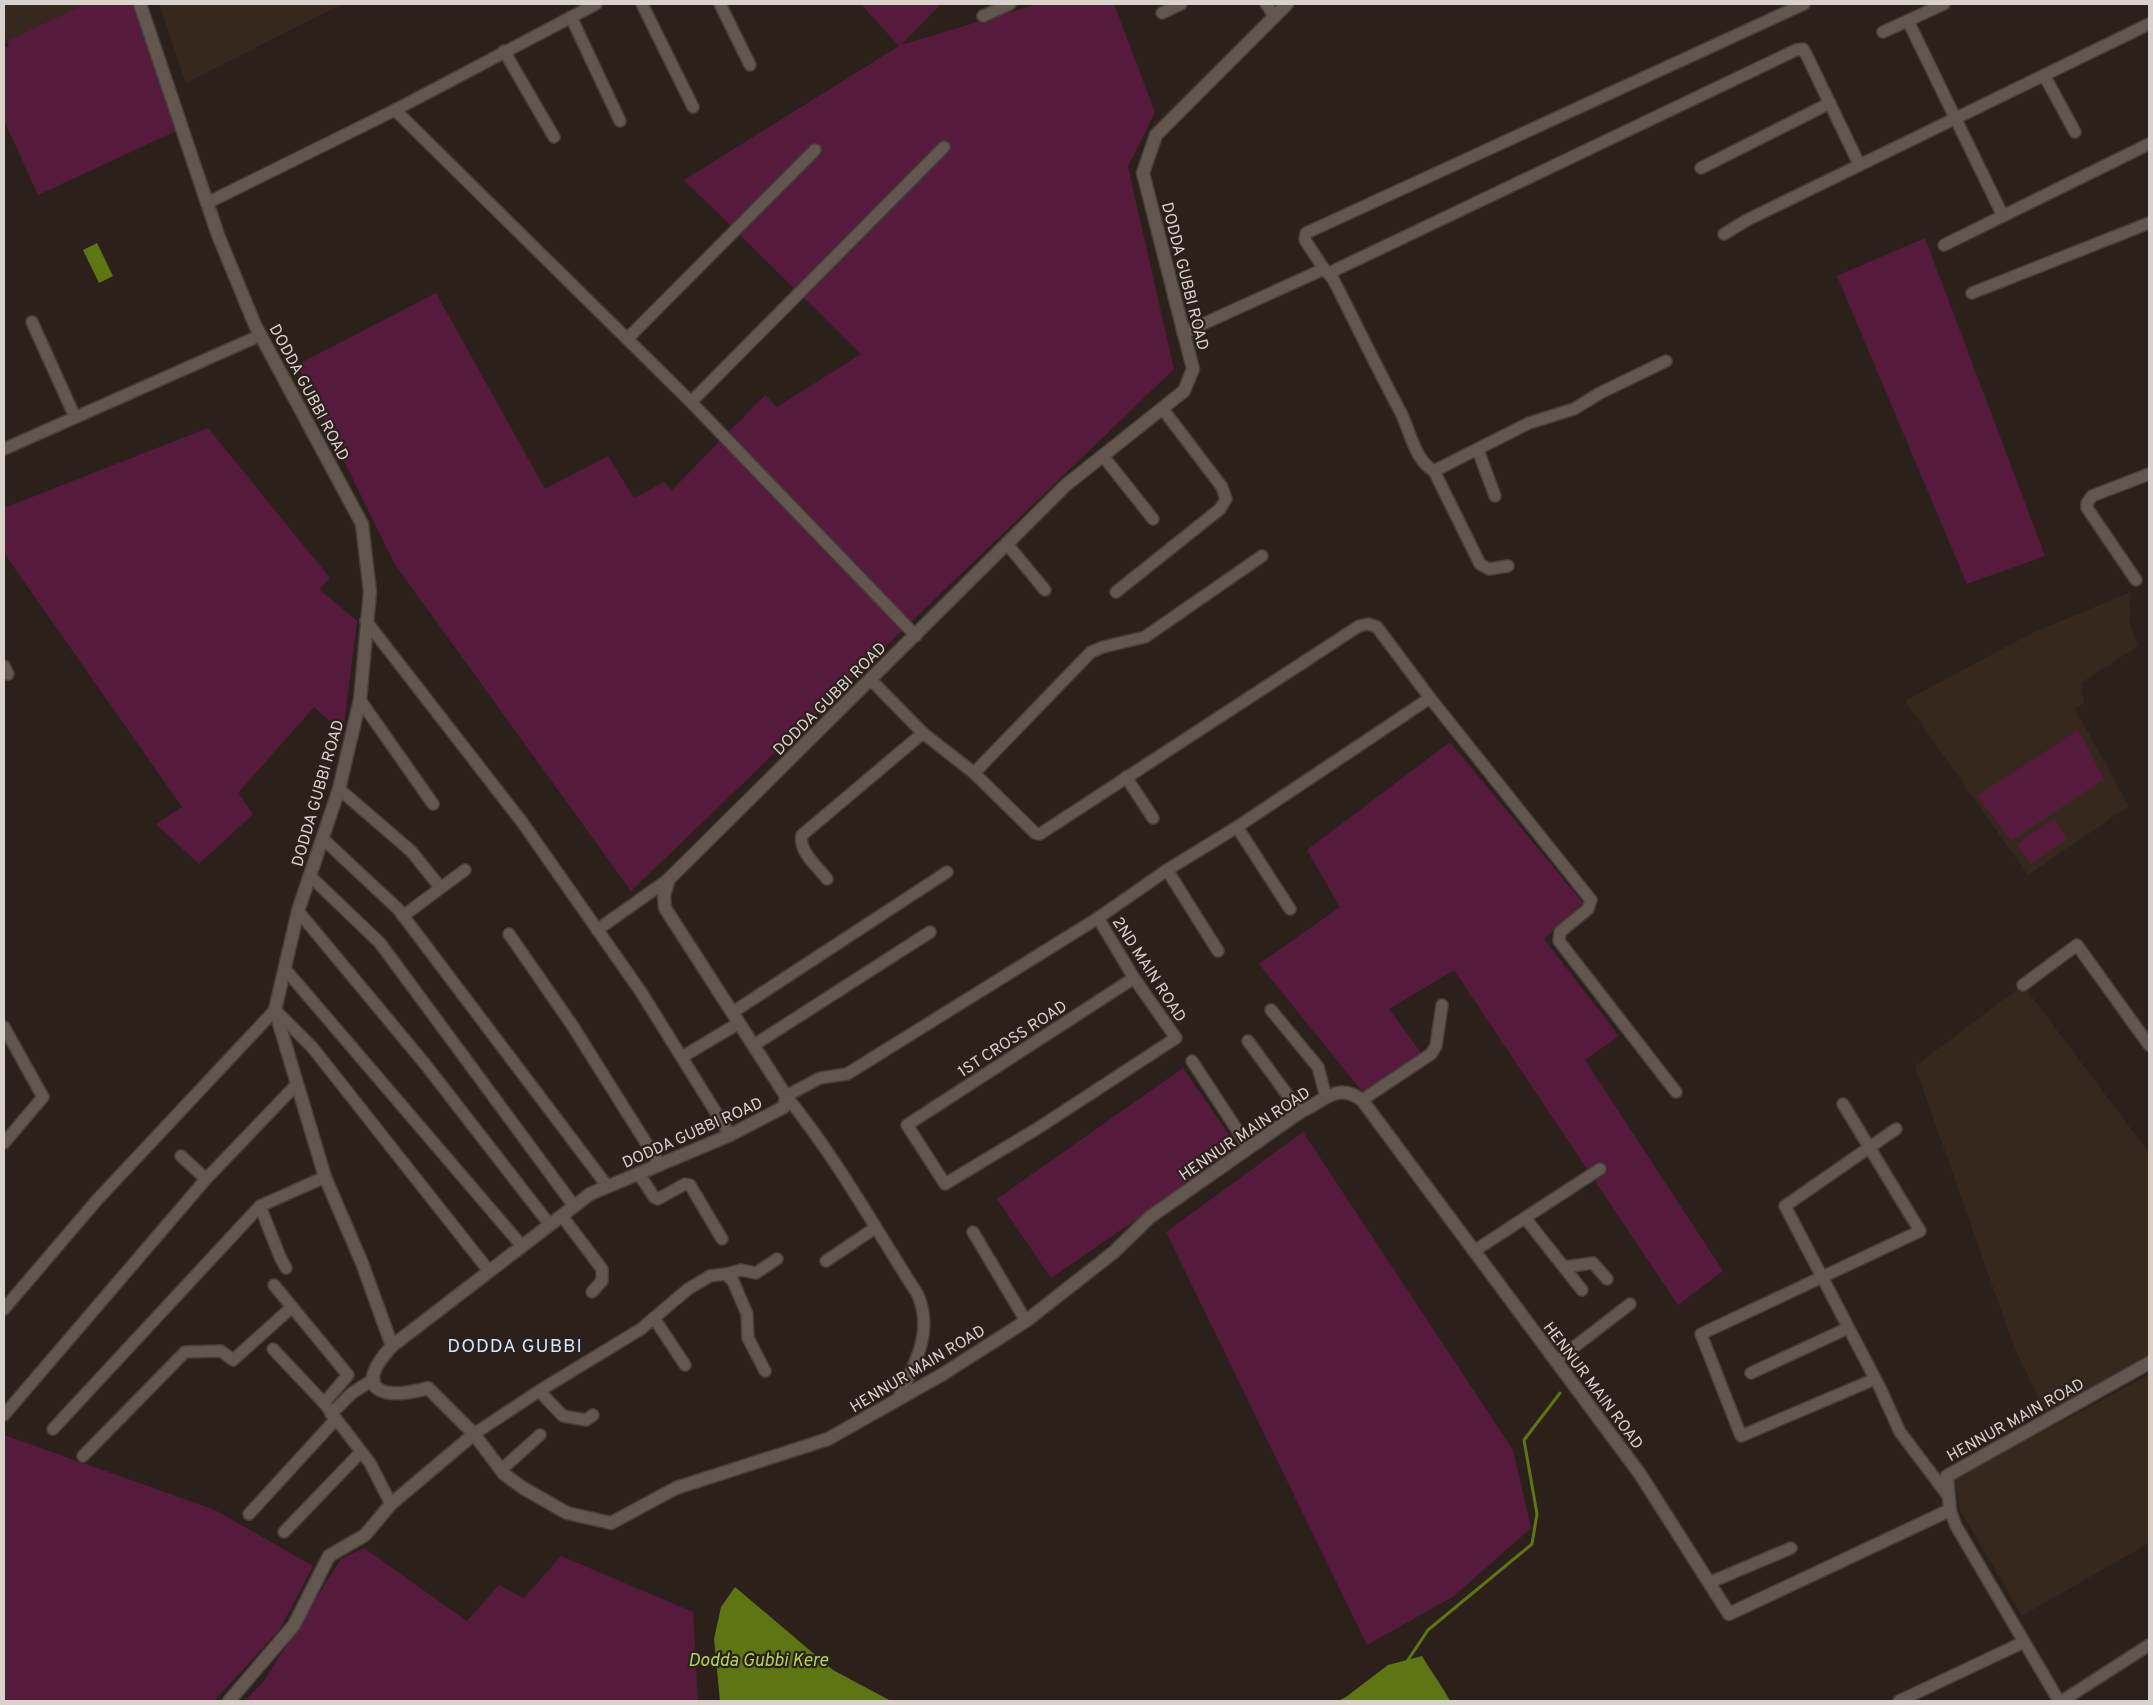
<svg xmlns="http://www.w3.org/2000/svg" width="2153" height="1705" font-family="Overpass,sans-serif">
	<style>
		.built { fill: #37281e }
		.green { fill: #561b3c }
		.water { fill: #5d7613 }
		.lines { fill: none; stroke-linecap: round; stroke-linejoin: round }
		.stream { stroke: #5d7613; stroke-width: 3 }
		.minor-casing { stroke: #463e39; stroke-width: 14 }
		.tertiary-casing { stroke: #463e39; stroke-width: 15 }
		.secondary-casing { stroke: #463e39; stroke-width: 15 }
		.minor { stroke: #62564e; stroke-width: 11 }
		.tertiary { stroke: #62564e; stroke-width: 12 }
		.secondary { stroke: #62564e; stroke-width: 12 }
		.labels { text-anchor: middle; stroke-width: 4.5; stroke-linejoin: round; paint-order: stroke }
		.street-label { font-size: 16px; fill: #d8d1cc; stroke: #2b211a }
		.water-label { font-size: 18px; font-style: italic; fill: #b1d45c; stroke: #2b211a }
		.quarter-label { font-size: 19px; letter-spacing: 1px; fill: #d0e7fe; stroke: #2b211a }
	</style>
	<rect width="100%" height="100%" fill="#2b211a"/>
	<g class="built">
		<polygon points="4,4 85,4 7,41 4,35"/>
		<polygon points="159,4 342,4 186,83"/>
		<polygon points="2131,592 2129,622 2138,646 2081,683 2084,703 2075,709 2129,806 2028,875 1905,701 2032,633"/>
		<polygon points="2023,985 2149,1153 2149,1357 2046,1412 2014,1347 1915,1066"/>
		<polygon points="2149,1375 2149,1543 2022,1616 1960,1510 1955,1479"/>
	</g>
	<g class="green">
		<polygon points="85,4 136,4 176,131 38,195 4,120 4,48 9,46 7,41"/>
		<polygon points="861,4 941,4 901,45 1038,4 1114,4 1155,112 1128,167 1174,369 631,891 394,563 297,365 436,293 545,489 608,456 634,498 664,482 672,490 765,395 777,407 861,354 684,180 899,46"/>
		<polygon points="1925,238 2045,556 1967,584 1837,276"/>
		<polygon points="208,428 330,578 319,589 357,621 343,734 314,707 238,793 253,814 199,864 156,824 182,807 4,553 4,508"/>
		<polygon points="2078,730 2104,779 2011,841 1977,796"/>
		<polygon points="1450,742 1583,903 1544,939 1619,1036 1585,1060 1723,1271 1678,1305 1454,970 1389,1009 1422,1054 1365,1095 1259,964 1340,907 1307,850"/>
		<polygon points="2054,819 2067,839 2030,864 2017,844"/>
		<polygon points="1183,1068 1239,1149 1051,1278 997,1199"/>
		<polygon points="1303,1132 1513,1450 1531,1528 1454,1596 1367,1645 1166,1232"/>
		<polygon points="4,1435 215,1510 313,1566 280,1629 214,1701 4,1701"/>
		<polygon points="364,1548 467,1621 499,1585 524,1598 561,1556 693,1612 698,1701 245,1701 264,1681 341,1559"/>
	</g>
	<g class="water">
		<polygon points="97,243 113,276 99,283 83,250"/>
		<polygon points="735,1587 833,1670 891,1701 720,1701 714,1639 721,1607"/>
		<path d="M1422,1656c9,16 20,29 28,45h-112l8,-4 42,-32z"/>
	</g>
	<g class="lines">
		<polyline class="stream" points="1406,1663 1428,1630 1532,1544 1537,1514 1524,1440 1560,1393"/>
		<g class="minor-casing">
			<g id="minor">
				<polyline points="642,4 693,107"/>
				<polyline points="720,4 750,65"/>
				<polyline points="1266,4 1275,16"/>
				<polyline points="1162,13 1181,4"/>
				<polyline points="983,16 1010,4"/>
				<polyline points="571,17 620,121"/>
				<polyline points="1908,21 2003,216"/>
				<polyline points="1883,32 1944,4"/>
				<polyline points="504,51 554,137"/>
				<polyline points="2044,75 2075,132"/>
				<polyline points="395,110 688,399 916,636"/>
				<polyline points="1701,168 1830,103"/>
				<polyline points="207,203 395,110 596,4"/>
				<polyline points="1724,234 1747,220 2149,24"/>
				<polyline points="1944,245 2149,144"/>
				<polyline points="1324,269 1305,240 1306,233 1804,4"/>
				<polyline points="1329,273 1796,50 1803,49 1807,56 1859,164"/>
				<polyline points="1972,293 2149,223"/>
				<polyline points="32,322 75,417"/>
				<path d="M1183,333l141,-64 9,10c22,43 43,87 66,130 11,19 14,50 35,62l95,-48 45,-14 26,-16 66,-32"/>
				<polyline points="627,339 815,150"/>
				<polyline points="691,402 944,147"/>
				<polyline points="4,449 261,335"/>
				<polyline points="1478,450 1495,496"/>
				<polyline points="1103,456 1153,519"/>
				<polyline points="1434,471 1480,564 1489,569 1508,566"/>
				<polyline points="1007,544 1045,590"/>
				<polyline points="2136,580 2087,508 2087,503 2092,496 2149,474"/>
				<polyline points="1116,592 1220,509 1226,499 1222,487 1162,408"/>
				<polyline points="366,621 522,822 641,992 730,1135"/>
				<polyline points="4,666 8,674"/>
				<polyline points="871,680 923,733 974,773 1035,833 1040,834 1359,626 1368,624 1377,627 1430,698 1591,900 1588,909 1560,932 1559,941 1676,1092"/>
				<polyline points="360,700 433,804"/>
				<polyline points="974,773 1091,652 1103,647 1145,637 1262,556"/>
				<polyline points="1126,777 1153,818"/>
				<polyline points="339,789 411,851 440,887"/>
				<polyline points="1237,827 1290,909"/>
				<polyline points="322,838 398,909 608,1187"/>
				<polyline points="1167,870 1218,951"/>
				<polyline points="310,876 380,943 574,1206"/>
				<path d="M827,879c-9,-12 -29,-28 -25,-44l121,-102"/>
				<polyline points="298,911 425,1064 550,1225"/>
				<polyline points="403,916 465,870"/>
				<polyline points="1098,918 1134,978 1176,1038 1035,1130 945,1184 907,1125 1134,978"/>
				<polyline points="597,930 669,879"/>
				<polyline points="509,934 572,1025 660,1165"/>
				<polyline points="285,969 522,1246"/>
				<polyline points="2023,985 2077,945 2149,1045"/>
				<polyline points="1271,1010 1318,1067 1326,1097"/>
				<polyline points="733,1012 947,872"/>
				<polyline points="4,1027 43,1097 4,1143"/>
				<polyline points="1248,1041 1300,1112"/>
				<polyline points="754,1045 930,932"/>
				<polyline points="682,1057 739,1023"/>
				<polyline points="1192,1061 1249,1148"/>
				<polyline points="1362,1100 1431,1054 1436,1046 1442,1005"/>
				<polyline points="1843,1104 1920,1231 1701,1334 1741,1436 1875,1379"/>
				<polyline points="1896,1129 1785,1206 1880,1388 1900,1432 1949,1497"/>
				<polyline points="181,1156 206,1179"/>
				<polyline points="639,1174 654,1197 658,1199 685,1184 690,1185 722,1239"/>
				<polyline points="260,1206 280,1257 286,1268"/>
				<polyline points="562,1216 602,1269 602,1281 592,1292"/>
				<polyline points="1525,1218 1582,1290"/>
				<polyline points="973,1232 1026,1321"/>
				<polyline points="1474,1251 1600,1169"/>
				<polyline points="826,1261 875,1228"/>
				<polyline points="1564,1267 1593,1263 1607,1279"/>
				<polyline points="726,1274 741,1270 756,1273 777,1259"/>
				<polyline points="274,1285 348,1375 324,1403"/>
				<polyline points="4,1309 97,1200 275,1010 312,1047 489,1271"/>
				<polyline points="654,1318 685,1365"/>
				<polyline points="273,1349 324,1403 370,1463 391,1504"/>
				<polyline points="1556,1361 1630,1304"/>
				<polyline points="1751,1373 1848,1328"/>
				<polyline points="539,1391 563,1416 586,1420 593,1415"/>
				<path d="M898,1399c16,-34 36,-66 20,-104 -43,-67 -82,-138 -132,-199l34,-18 27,-4 251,-156 69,-48 70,-43 193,-129"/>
				<polyline points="331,1414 352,1393 374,1379"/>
				<polyline points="4,1415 206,1179 296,1085"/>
				<polyline points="53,1429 260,1206 325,1177"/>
				<polyline points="474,1434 539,1391 641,1329 688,1289 710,1276 726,1274 733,1281 747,1314 748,1338 765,1371"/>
				<polyline points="83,1456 185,1352 221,1351 233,1360 292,1307"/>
				<polyline points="501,1470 540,1435"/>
				<polyline points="1950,1510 1956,1526 2059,1701"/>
				<polyline points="249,1514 336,1419"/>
				<polyline points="284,1532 361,1452"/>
				<polyline points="1711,1582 1791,1548"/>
				<polyline points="1899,1701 2024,1642"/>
				<polyline points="2062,1701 2149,1645"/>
			</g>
		</g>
		<g class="tertiary-casing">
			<g id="tertiary">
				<polyline points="392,1346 590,1194 730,1135 784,1107 786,1096 665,908 664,895 669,879 1066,485 1184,391 1193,369 1143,173 1156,135 1287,4"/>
				<polyline points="229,1701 294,1625 329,1556 365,1535 391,1504 474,1434"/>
			</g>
		</g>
		<g class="secondary-casing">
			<path id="secondary" d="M140,4l78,231 37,90 107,199 8,68 -10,108 -21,89 -41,122 -23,99 50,167 37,86 30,83c-42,45 -8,55 36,42l46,46 30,40 19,14 44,25 44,10 65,-35 152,-49 115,-65 83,-53 88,-69 36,-35 150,-105c25,-11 36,-30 62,-12l278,374 89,140 221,-104 -3,-34 202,-113"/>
		</g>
		<use href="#minor" class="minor"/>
		<use href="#tertiary" class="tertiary"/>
		<use href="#secondary" class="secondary"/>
	</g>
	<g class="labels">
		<g class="street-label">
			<text transform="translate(1186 276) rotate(76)" y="6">DODDA GUBBI ROAD</text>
			<text transform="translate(310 392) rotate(62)" y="6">DODDA GUBBI ROAD</text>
			<text transform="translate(829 698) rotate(-45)" y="6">DODDA GUBBI ROAD</text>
			<text transform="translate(317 793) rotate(-74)" y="6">DODDA GUBBI ROAD</text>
			<text transform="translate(1150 969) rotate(57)" y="6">2ND MAIN ROAD</text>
			<text transform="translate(1012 1038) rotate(-33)" y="6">1ST CROSS ROAD</text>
			<text transform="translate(692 1132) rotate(-24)" y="6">DODDA GUBBI ROAD</text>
			<text transform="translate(1244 1133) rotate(-34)" y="6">HENNUR MAIN ROAD</text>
			<text transform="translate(917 1368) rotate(-31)" y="6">HENNUR MAIN ROAD</text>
			<text transform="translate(1594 1385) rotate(53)" y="6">HENNUR MAIN ROAD</text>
			<text transform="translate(2015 1419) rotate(-29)" y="6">HENNUR MAIN ROAD</text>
		</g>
		<g class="water-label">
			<text x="758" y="1666">Dodda Gubbi Kere</text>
		</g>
		<g class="quarter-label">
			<text x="515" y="1352">DODDA GUBBI</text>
		</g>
	</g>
	<rect width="2153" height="1705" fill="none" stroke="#d8d1cc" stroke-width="10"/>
</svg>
